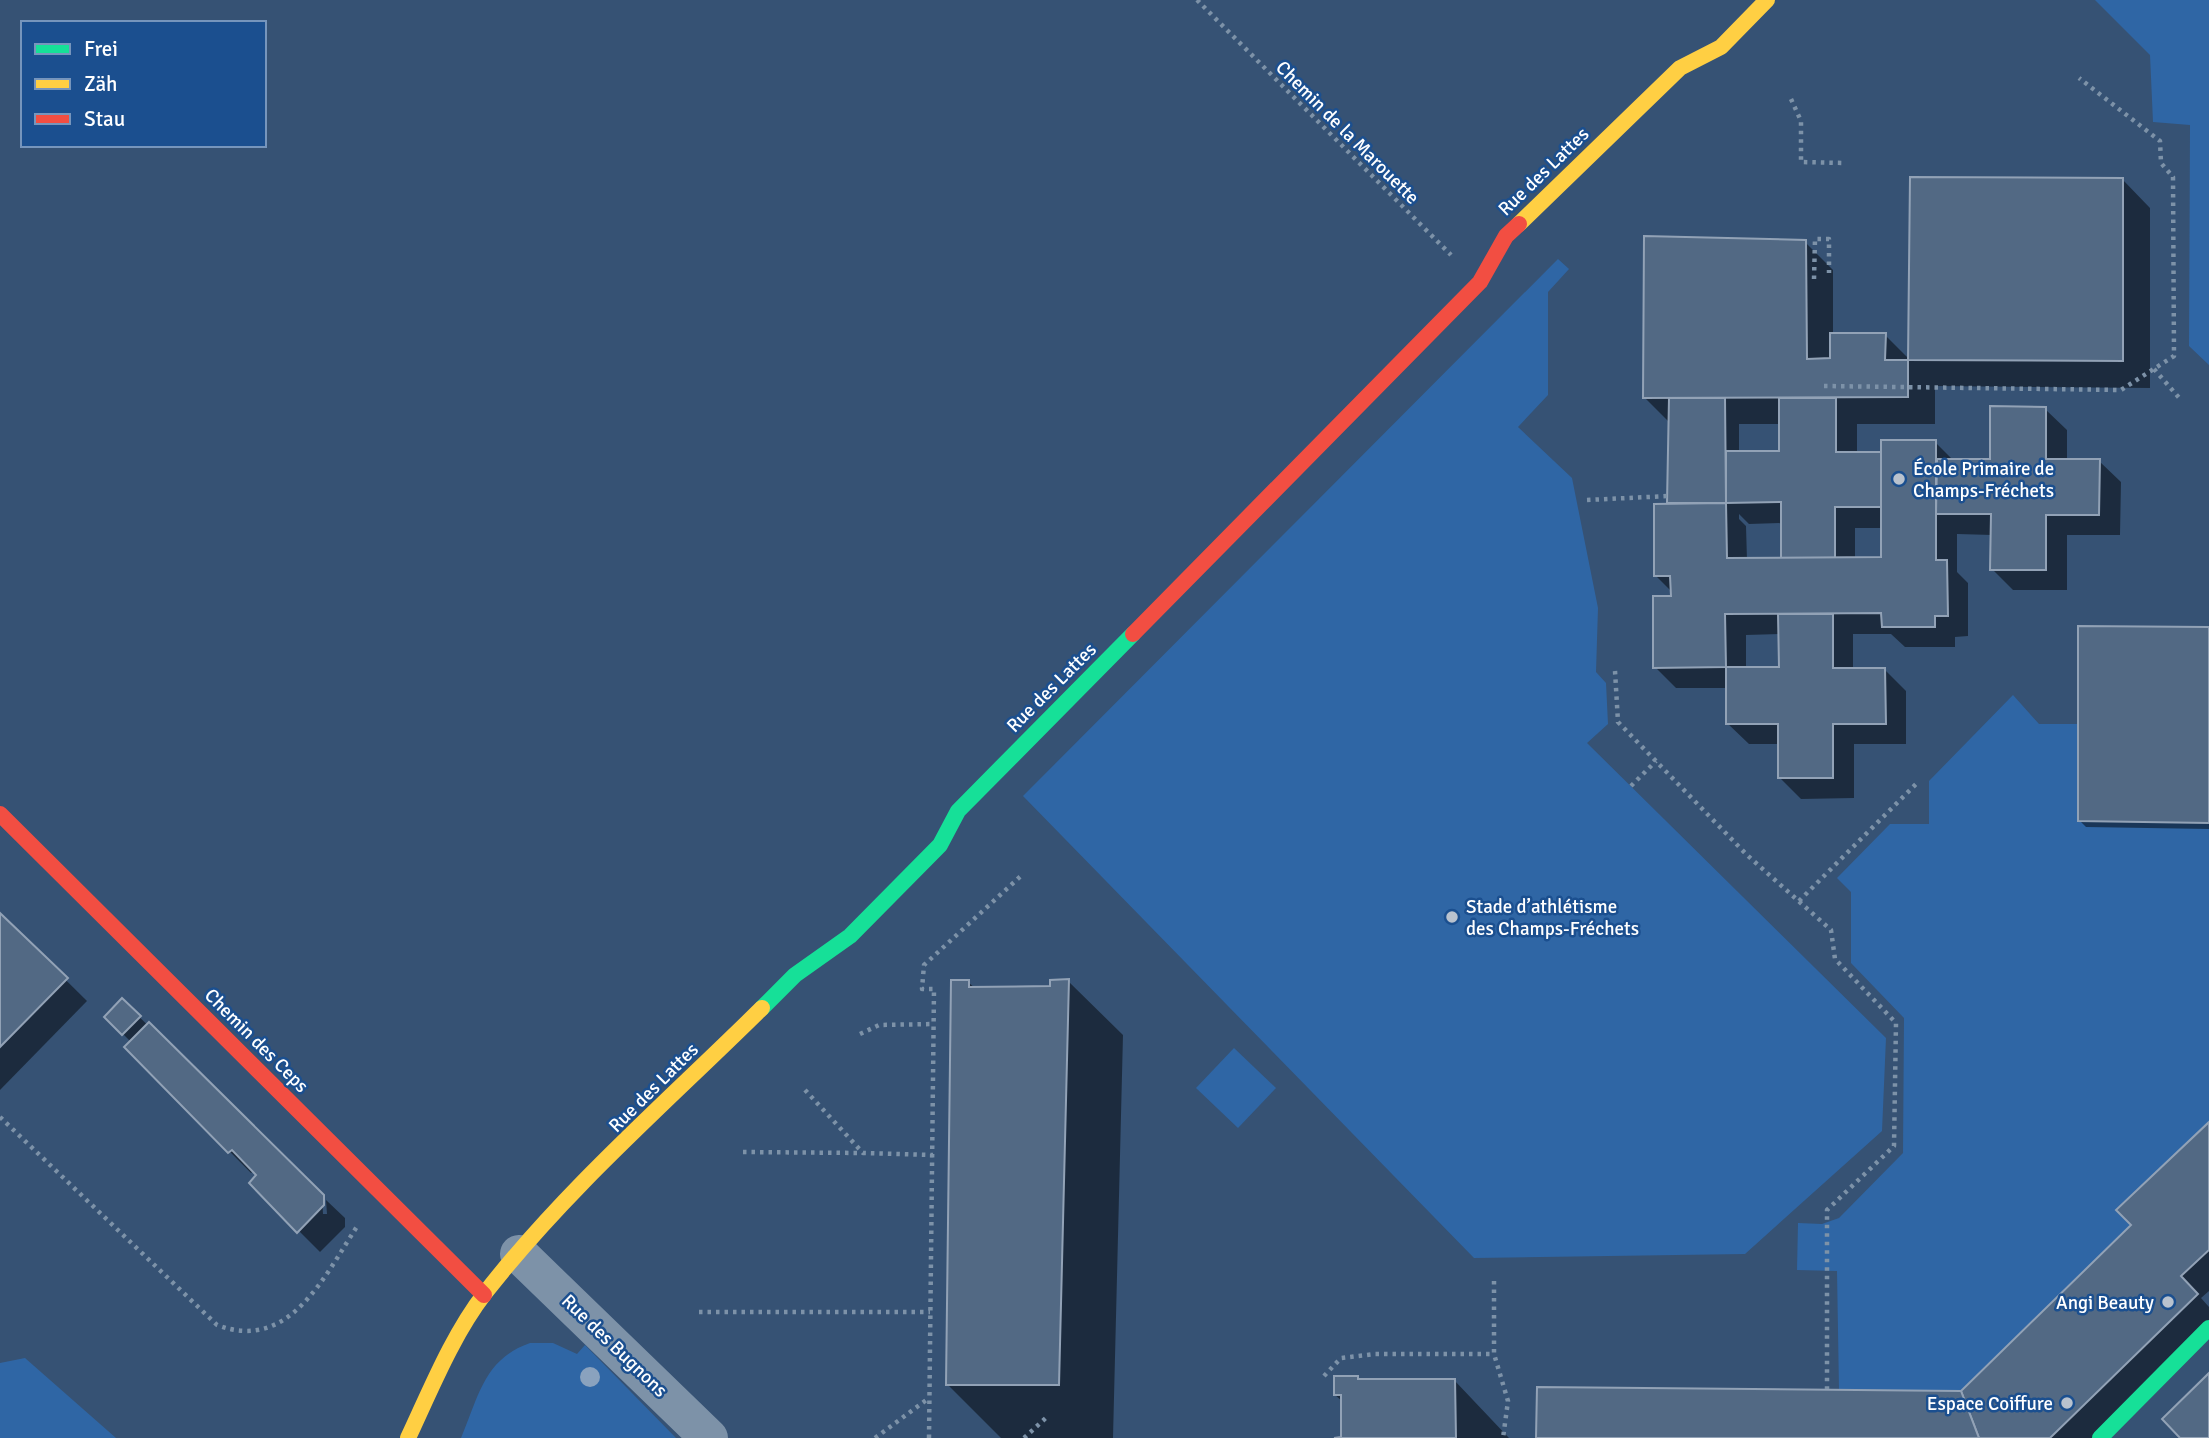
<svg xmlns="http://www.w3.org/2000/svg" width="2209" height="1438" font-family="Signika,sans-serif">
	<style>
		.green { fill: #2f66a5 }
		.shadow { fill: #0007; fill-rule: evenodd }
		.building { fill: #526984; stroke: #92a2b6; stroke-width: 2 }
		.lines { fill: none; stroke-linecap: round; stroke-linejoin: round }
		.path { stroke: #7d92a8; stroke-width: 4.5; stroke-dasharray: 3.5 5; stroke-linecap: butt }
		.street { stroke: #7d92a8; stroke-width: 38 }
		.fast { stroke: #16e098; stroke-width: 16 }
		.slow { stroke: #ffcf43; stroke-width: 16 }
		.jam { stroke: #f24e42; stroke-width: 16 }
		.tree { fill: #8aa2be }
		.poi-dot { fill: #b9c2ce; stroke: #1b4f8f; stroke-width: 2.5 }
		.labels { text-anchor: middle; stroke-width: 5; stroke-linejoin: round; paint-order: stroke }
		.street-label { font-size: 19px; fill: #fff; stroke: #1b4f8f }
		.poi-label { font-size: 19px; fill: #fff; stroke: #1b4f8f; text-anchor: start }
	</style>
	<rect width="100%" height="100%" fill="#365274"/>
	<g class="green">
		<polygon points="2095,0 2209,0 2209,365 2189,346 2190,125 2153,122 2150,55"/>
		<polygon points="1558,259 1569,269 1548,292 1548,395 1518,427 1572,478 1598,608 1596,672 1606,683 1608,724 1587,743 1886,1038 1882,1131 1745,1254 1474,1258 1023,796"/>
		<polygon points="2013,695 2039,724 2078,724 2078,821 2209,823 2209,1122 2116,1209 2131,1225 1961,1391 1839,1390 1837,1271 1797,1270 1798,1223 1822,1224 1839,1218 1903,1153 1904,1018 1851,963 1851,892 1837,878 1890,824 1929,824 1929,781"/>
		<polygon points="1234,1048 1276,1088 1238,1128 1196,1088"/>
		<path d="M530,1343h23l24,11 8,-9 91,93h-215c18,-42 23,-79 69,-95z"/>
		<polygon points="25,1358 116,1438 0,1438 0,1363"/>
	</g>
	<g class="shadow">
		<path d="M2123,180l27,28v180l-215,-2v38h-78v29h25l53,-11 19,19h38l53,-52 22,21v31h32l22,21 -1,53h-53v55h-54l-21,-21v-34l-35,-1v38l11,11v53l-13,1v10h-50l-14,-13h-38v35h31l22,22v53h-52v54l-53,1 -21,-21v-34h-31l-22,-21v-35h-51l-21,-21 18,-69v-5l-18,-18 17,-70 -3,-3 1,-79 -26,-26 161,-155 28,28v64l52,1 25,25zM1739,424h41v29h-41zM1739,514l10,10 34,-1v36l-36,1 -1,-34 -7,-7zM1855,528h28v31h-28zM1780,634v35h-34v-34z"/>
		<polygon points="2209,629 2209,829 2086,827 2079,820"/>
		<polygon points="0,915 87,1001 0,1090"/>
		<polygon points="1068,981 1123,1035 1113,1438 1001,1438 948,1385 968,982 976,989 1052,988"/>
		<polygon points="122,1000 322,1196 323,1214 327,1214 326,1200 345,1218 345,1227 320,1252 251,1183 258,1175 254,1171 251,1173 126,1047 131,1042 106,1017"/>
		<polygon points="2209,1124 2209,1291 2201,1298 2209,1307 2209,1325 2093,1438 1538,1438 1962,1392 2133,1225"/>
		<polygon points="1358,1377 1361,1381 1455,1381 1509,1438 1343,1438 1342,1401 1335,1395"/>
	</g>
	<g class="building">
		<polygon points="1910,177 2123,178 2123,361 1908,360"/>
		<polygon points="1644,236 1806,240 1807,359 1830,358 1830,333 1886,333 1885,360 1908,360 1908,397 1643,398"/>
		<polygon points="1669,398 1725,398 1726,503 1667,503"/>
		<polygon points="1779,398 1836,398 1836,452 1881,452 1881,507 1835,507 1835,558 1781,558 1781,502 1726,503 1726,451 1779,451"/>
		<polygon points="1990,406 2046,407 2046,459 2100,459 2099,515 2046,515 2046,570 1990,570 1991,514 1936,514 1937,459 1990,459"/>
		<polygon points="1881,440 1936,440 1936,560 1947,560 1948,616 1935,616 1935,627 1882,627 1881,613 1725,614 1726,667 1653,668 1653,596 1671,596 1670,576 1654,576 1654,504 1726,503 1727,558 1881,557"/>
		<polygon points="1778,614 1833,614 1833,668 1885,668 1886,724 1833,724 1833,778 1778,778 1778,724 1726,724 1726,667 1779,667"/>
		<polygon points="2078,626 2209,627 2209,823 2078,821"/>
		<polygon points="0,913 68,978 0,1047"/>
		<polygon points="1069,979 1059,1385 946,1385 951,980 969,980 969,987 1050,986 1050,980"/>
		<polygon points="122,998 141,1016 122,1035 104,1017"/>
		<polygon points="149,1022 324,1195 324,1205 297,1233 249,1183 256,1175 232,1150 228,1153 124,1047"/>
		<polygon points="2209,1122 2209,1250 2181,1276 2198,1294 2050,1438 1979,1438 1961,1391 2131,1225 2116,1210"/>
		<polygon points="2209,1373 2209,1438 2180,1438 2162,1419"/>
		<polygon points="1334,1376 1358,1376 1358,1379 1455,1379 1456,1438 1334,1438 1341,1437 1341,1395 1334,1395"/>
		<polygon points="1537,1387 1961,1391 1979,1438 1536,1438"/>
	</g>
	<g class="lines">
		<g class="path">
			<polyline points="1197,0 1451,255"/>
			<polyline points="1791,99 1801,121 1801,162 1845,163"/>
			<polyline points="1814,279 1815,239 1829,239 1829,273"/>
			<polyline points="2154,369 2181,400"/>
			<polyline points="1824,386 2121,390 2174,356 2173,177 2161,163 2160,141 2079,78"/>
			<polyline points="1587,500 1668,496"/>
			<polyline points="1615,671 1618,722 1747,855 1831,930 1835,959 1896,1023 1894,1146 1827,1210 1827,1389"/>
			<polyline points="1631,786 1656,761"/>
			<polyline points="1799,901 1919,781"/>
			<polyline points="860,1034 879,1025 934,1024"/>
			<polyline points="805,1090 863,1153 933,1155"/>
			<path d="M0,1117l217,208c73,28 108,-50 141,-100"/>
			<polyline points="743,1152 862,1153"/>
			<polyline points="1494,1281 1494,1354 1508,1401 1503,1438"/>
			<polyline points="699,1312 930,1312"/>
			<polyline points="1324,1376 1341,1358 1375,1354 1494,1354"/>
			<polyline points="875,1438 929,1398"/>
			<polyline points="929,1438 934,989 922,989 924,965 1023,874"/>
			<polyline points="1024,1438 1048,1416"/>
		</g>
		<polyline class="street" points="519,1254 709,1438"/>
		<g class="fast">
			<polyline points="762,1008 795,975 850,936 940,845 958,811 1133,634"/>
			<polyline points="2100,1438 2209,1328"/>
		</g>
		<g class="slow">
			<polyline points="1519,224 1680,68 1721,47 1767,0"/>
			<path d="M408,1438c23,-49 44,-102 77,-145 81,-104 184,-193 277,-285"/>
		</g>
		<g class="jam">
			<polyline points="1133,634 1480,282 1506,236 1519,224"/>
			<polyline points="0,814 484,1295"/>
		</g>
	</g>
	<circle class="tree" cx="590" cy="1377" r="10"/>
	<g class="poi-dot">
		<circle cx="1899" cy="479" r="7"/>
		<circle cx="1452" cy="917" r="7"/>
		<circle cx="2168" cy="1302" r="7"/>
		<circle cx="2067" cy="1403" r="7"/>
	</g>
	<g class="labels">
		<g class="street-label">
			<text transform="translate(1348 132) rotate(45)" y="7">Chemin de la Marouette</text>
			<text transform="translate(1543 171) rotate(-44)" y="7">Rue des Lattes</text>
			<text transform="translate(1051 687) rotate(-45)" y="7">Rue des Lattes</text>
			<text transform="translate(257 1040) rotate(45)" y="7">Chemin des Ceps</text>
			<text transform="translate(653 1087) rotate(-45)" y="7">Rue des Lattes</text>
			<text transform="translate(615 1345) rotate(44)" y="7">Rue des Bugnons</text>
		</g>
		<g class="poi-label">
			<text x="1913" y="475">École Primaire de<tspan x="1913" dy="22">Champs-Fréchets</tspan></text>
			<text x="1466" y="913">Stade d’athlétisme<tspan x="1466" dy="22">des Champs-Fréchets</tspan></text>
			<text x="2154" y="1309" text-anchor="end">Angi Beauty</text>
			<text x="2053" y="1410" text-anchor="end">Espace Coiffure</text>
		</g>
	</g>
	<rect x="21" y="21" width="245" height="126" fill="#1b4f8f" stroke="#7695bc" stroke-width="2"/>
	<rect x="35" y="44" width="35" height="10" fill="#16e098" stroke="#7695bc" stroke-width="2"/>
	<text x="84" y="56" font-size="21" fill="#ffffff">Frei</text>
	<rect x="35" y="79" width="35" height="10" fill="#ffcf43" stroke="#7695bc" stroke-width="2"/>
	<text x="84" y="91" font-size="21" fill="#ffffff">Zäh</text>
	<rect x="35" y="114" width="35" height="10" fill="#f24e42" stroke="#7695bc" stroke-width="2"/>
	<text x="84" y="126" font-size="21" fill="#ffffff">Stau</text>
</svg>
